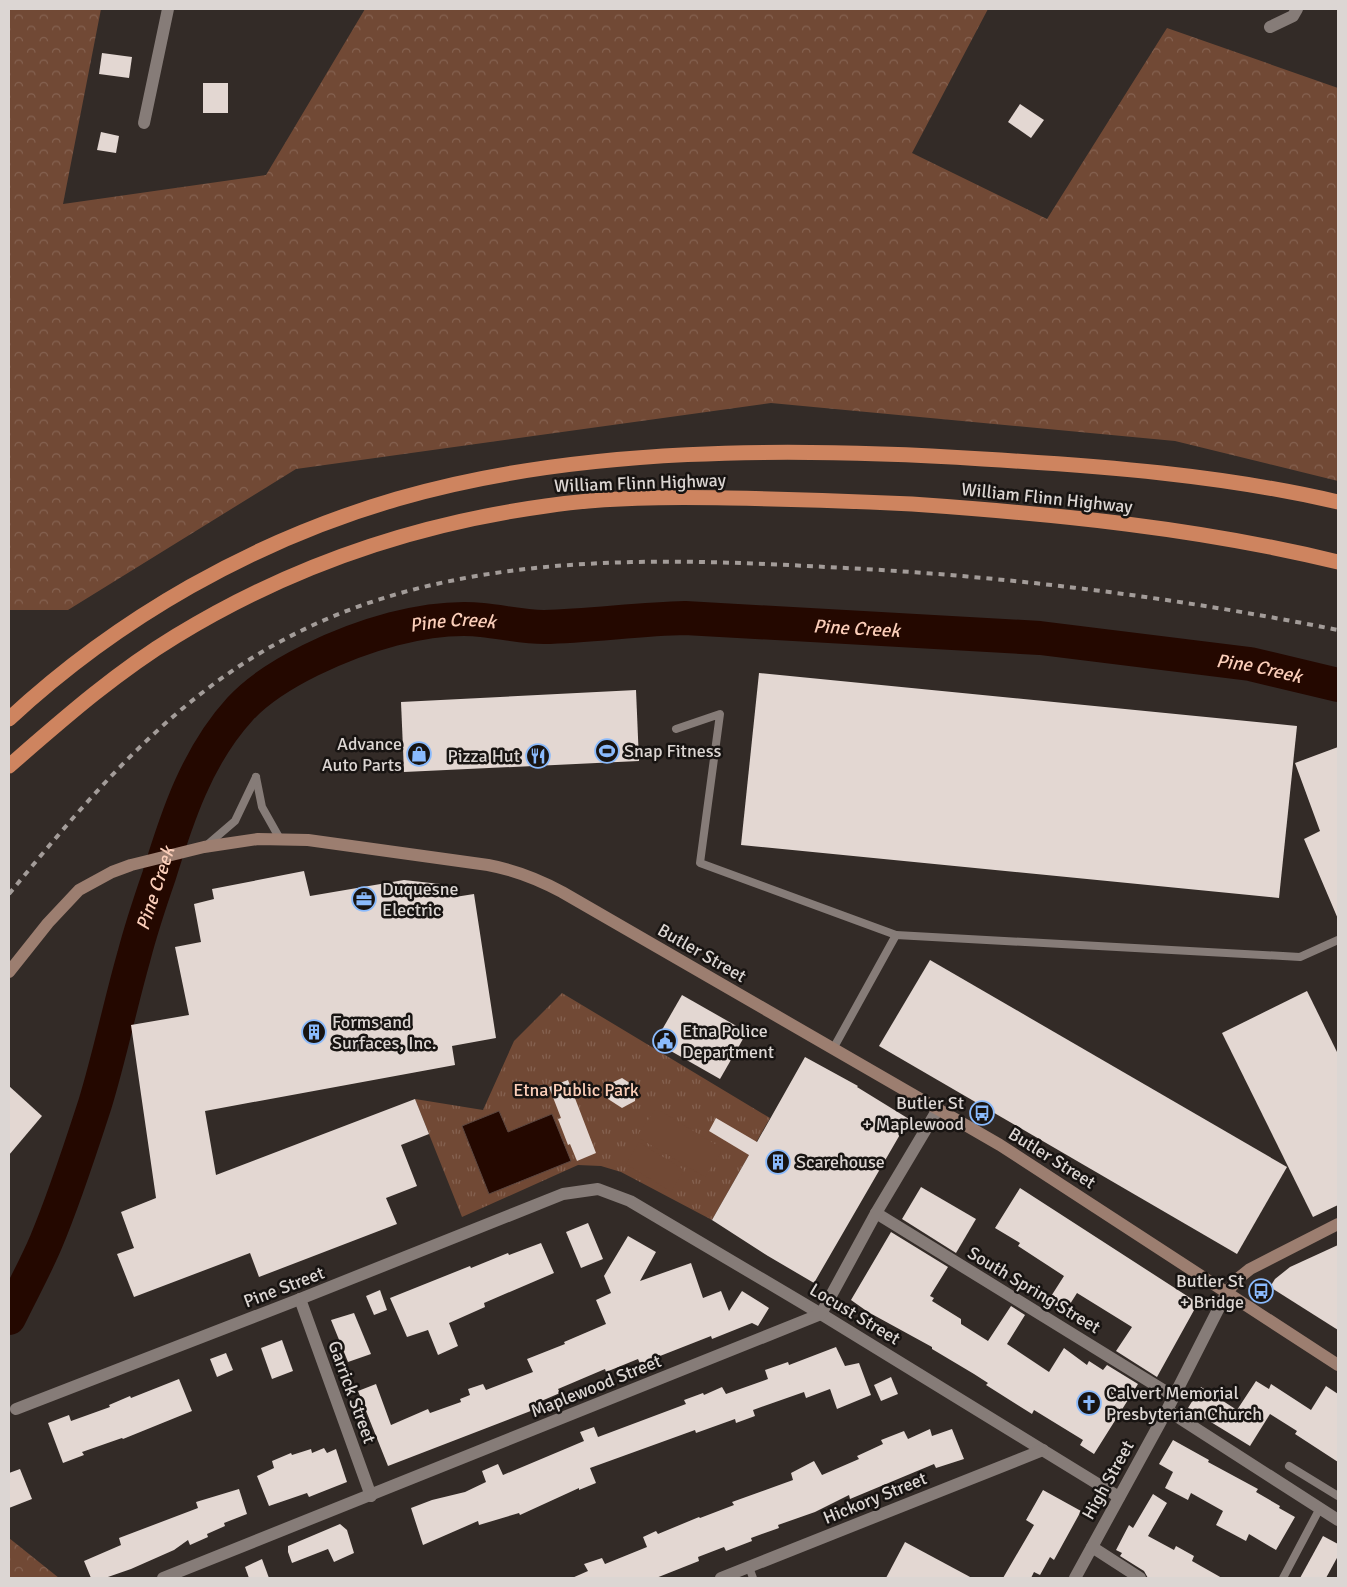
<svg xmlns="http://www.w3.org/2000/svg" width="1347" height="1587" font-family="Signika,sans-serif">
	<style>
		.forest { fill: url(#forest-crowns) }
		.park { fill: url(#park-tufts) }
		.garden { fill: #714935 }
		.water { fill: #240800; stroke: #5b463f }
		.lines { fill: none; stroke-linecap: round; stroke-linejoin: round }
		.river { stroke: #240800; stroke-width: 34 }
		.building { fill: #e3d7d2 }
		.lane { stroke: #867c78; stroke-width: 8 }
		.street { stroke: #867c78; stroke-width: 12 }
		.secondary { stroke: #9c7e70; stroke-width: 12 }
		.highway { stroke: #ce845f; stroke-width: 15 }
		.rail { stroke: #a39c99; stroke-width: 4; stroke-dasharray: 6 6; stroke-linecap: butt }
		.labels { text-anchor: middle; stroke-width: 5; stroke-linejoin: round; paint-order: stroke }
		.street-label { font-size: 18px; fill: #dcd6d3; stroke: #181412 }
		.poi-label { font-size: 18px; fill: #dcd6d3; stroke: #181412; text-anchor: start }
		.park-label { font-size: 18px; fill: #fccfb9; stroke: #181412 }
		.water-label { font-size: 19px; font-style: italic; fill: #fbceb9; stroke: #181412 }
	</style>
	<defs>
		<pattern id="forest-crowns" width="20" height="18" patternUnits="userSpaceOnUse" patternTransform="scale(1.25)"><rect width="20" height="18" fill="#714935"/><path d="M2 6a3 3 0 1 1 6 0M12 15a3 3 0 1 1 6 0" fill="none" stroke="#856251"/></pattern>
		<pattern id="park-tufts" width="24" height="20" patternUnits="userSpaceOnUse" patternTransform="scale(1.25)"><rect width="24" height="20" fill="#714935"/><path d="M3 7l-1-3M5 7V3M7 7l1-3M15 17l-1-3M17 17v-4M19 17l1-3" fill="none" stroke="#856251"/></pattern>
	</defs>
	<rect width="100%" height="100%" fill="#332b27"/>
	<g class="forest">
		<polygon points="9,9 101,9 63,204 266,175 365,9 988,9 912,153 1047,219 1167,28 1338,88 1338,481 1175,441 771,403 296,469 68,610 9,610"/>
		<polygon points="9,1538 59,1578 9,1578"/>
	</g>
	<polygon class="park" points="562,993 770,1118 712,1220 621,1172 601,1166 578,1165 462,1217 415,1099 483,1110 514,1041"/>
	<g class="garden">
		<polygon points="655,1110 659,1110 718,1146 721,1150 720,1154 705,1177 639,1138 639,1133"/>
		<polygon points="639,1142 684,1170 671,1192 626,1164"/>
	</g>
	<polygon class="water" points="499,1111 508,1132 552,1114 571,1161 489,1194 462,1126"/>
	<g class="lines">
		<path class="river" id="s1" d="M9,1318c12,-25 26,-50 37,-76 19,-45 34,-92 49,-138 15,-49 25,-99 39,-148 7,-27 16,-54 25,-80 18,-59 38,-120 81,-167 34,-37 104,-67 153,-80 28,-7 61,-12 89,-9 21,2 41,7 62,7 47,-1 94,-8 141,-9l355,20 210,26 88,21"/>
	</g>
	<g class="building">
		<polygon points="102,53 132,57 129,78 99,74"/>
		<rect x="203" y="83" width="25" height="30"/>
		<polygon points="1020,104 1044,120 1031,138 1008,122"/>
		<polygon points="101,132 119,136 116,153 97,150"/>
		<polygon points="759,673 1297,726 1279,898 741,845"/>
		<polygon points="636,690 639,761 404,772 401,702"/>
		<polygon points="1338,747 1338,919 1304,839 1320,831 1295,763"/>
		<polygon points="304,871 310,896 404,880 449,885 455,897 474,894 496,1038 452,1046 455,1065 205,1111 216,1175 415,1099 429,1134 401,1145 417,1186 386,1198 397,1224 259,1277 250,1253 134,1297 117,1254 134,1248 121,1212 156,1198 131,1025 189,1015 175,947 201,942 194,904 214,899 212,889"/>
		<polygon points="930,960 1287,1167 1237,1254 879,1046"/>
		<polygon points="1307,991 1338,1054 1338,1205 1313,1217 1222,1033"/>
		<polygon points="682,995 747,1032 720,1079 655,1042"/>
		<polygon points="805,1057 858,1086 857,1087 909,1119 814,1283 768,1256 712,1220 749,1155 709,1131 716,1118 757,1142"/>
		<polygon points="622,1078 636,1087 635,1101 622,1108 608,1099 609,1084"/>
		<polygon points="568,1080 596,1153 577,1161 570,1144 568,1145 558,1119 561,1118 549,1087"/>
		<polygon points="9,1086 42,1116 9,1155"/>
		<polygon points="921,1187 976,1219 956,1253 902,1219"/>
		<polygon points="1020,1188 1198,1303 1157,1377 1116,1351 1132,1327 1077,1293 1065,1312 1048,1301 1064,1276 1018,1246 1020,1243 995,1228"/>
		<polygon points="588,1223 603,1259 581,1268 566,1232"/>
		<polygon points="891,1232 948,1267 930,1296 934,1298 932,1301 961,1319 961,1324 988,1341 1011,1306 1025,1315 1007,1344 1049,1372 1064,1348 1087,1365 1089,1361 1103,1370 1107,1365 1138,1384 1094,1454 1080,1445 1083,1440 1034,1410 1032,1414 986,1385 988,1383 974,1374 932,1349 932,1347 868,1312 851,1300"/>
		<polygon points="628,1236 656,1252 640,1281 691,1263 703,1298 721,1291 729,1311 742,1291 769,1308 758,1326 752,1323 712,1339 711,1336 660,1356 661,1359 642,1368 638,1359 606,1372 605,1369 558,1389 560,1393 539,1402 541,1407 388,1466 358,1391 376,1384 391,1425 428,1409 430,1413 461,1402 460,1399 470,1395 468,1389 483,1384 486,1390 533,1372 527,1359 565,1344 564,1342 606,1324 596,1300 611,1293 604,1276"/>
		<polygon points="541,1243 554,1273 484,1303 485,1307 449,1323 458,1346 438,1355 428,1330 407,1337 390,1298 470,1266 471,1268 508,1253 509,1255"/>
		<polygon points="1338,1245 1338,1330 1270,1287 1275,1279 1290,1267"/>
		<polygon points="380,1290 387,1310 374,1315 366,1296"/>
		<polygon points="354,1313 371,1354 348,1362 331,1320"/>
		<polygon points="282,1340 293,1371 272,1379 261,1348"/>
		<polygon points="836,1347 845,1366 859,1363 871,1395 837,1409 830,1389 806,1398 804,1392 753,1410 755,1416 736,1423 735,1419 696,1433 695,1430 590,1468 596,1483 579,1490 579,1488 520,1515 519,1513 479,1525 478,1521 423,1545 411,1508 432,1500 465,1492 486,1482 482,1471 498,1464 503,1475 584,1441 580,1432 594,1427 598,1437 686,1404 684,1400 703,1393 704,1395 722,1387 726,1394 768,1379 765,1370 788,1362 789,1365"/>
		<polygon points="226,1353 233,1370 217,1377 210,1359"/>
		<polygon points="891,1377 898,1394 881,1401 874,1385"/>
		<polygon points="179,1379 192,1411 123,1439 122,1438 82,1452 84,1455 63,1463 48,1423 69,1415 71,1421 110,1407 109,1405 130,1396 131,1398"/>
		<polygon points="1256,1381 1269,1389 1271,1384 1311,1410 1326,1386 1338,1394 1338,1462 1295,1434 1297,1431 1270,1414 1250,1446 1188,1408 1201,1387 1237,1410"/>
		<polygon points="930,1429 932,1436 952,1429 964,1459 936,1468 934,1464 850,1499 849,1495 815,1512 778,1525 779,1528 751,1538 752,1541 726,1551 724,1547 698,1557 699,1561 656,1578 572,1578 588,1571 584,1564 602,1558 605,1564 647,1547 643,1537 656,1531 658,1534 699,1517 700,1518 734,1505 732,1502 793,1480 791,1473 814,1461 822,1475 859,1459 857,1456 883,1444 881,1440 904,1431 908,1439"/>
		<polygon points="1173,1440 1209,1460 1208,1462 1258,1489 1256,1492 1280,1506 1279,1508 1295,1517 1276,1550 1249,1534 1246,1541 1216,1525 1223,1511 1191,1493 1188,1500 1165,1488 1173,1472 1159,1464"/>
		<polygon points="324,1448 327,1453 336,1449 347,1482 319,1493 309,1497 307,1493 269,1506 257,1476 274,1468 272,1461 291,1453 292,1455 311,1449 312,1453"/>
		<polygon points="20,1469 32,1499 9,1508 9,1473"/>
		<polygon points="239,1489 247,1514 224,1523 225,1526 207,1534 208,1537 190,1545 188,1540 174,1550 131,1569 105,1578 91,1578 84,1561 121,1545 119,1538 198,1508 196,1502"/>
		<polygon points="1043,1490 1081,1511 1054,1560 1050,1557 1040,1575 1034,1572 1031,1578 1003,1578 1034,1525 1026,1520"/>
		<polygon points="1153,1494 1167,1503 1148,1536 1174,1550 1176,1546 1194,1556 1192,1561 1222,1578 1148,1578 1144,1571 1120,1556 1122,1553 1116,1550 1129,1525 1133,1528"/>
		<polygon points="340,1524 347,1530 354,1553 334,1562 328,1549 292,1563 288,1552 288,1546"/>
		<polygon points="1323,1536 1338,1544 1338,1556 1326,1578 1300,1578"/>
		<polygon points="905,1542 972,1578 886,1578"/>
		<polygon points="262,1559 269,1578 249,1578 245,1567"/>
	</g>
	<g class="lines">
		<g class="lane">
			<polyline points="676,729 720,714 700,863 896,935"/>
			<polyline points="256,777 262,807 280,839"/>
			<polyline points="207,845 235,821 256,777"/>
			<polyline points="833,1049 896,935 1300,957 1338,940"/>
			<polyline points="1289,1466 1338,1496"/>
			<polyline points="749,1567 753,1578"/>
			<polyline points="1283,1578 1320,1508"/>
		</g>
		<g class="street">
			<polyline points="1270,27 1293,16 1297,9"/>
			<polyline points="144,123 168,9"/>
			<polyline points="876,1213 1173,1396"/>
			<polyline points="300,1299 371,1496"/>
			<polyline points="16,1409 300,1299 563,1194 598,1189 630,1201 821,1314 1119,1497"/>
			<polyline points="1167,1410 1338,1520"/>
			<polyline points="1092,1547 1140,1578"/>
			<polyline points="163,1578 821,1314 876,1213 938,1109"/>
			<polyline points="721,1578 1043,1450"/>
			<polyline points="1075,1578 1167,1410 1227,1292"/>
		</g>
		<g class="secondary">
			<path d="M9,972l39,-49 31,-33 33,-18 19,-7 73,-18 54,-8 50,1 180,25c27,5 50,14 74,27l438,253 338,220"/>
			<polyline points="1227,1292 1240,1277 1250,1269 1338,1224"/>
		</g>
		<g class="highway">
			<path d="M9,719c110,-102 244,-178 388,-220 182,-53 397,-52 586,-40 119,7 239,16 355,43"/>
			<path d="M9,766c53,-46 106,-93 167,-130 113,-69 238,-112 370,-130 60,-9 122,-9 183,-8 61,1 122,3 183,6 143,10 287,24 426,58"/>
		</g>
		<path class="rail" d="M9,894c80,-97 162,-195 276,-255 163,-87 361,-82 541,-72 172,8 343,29 512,63"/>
	</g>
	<defs>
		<g id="stadium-ring" transform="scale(1.25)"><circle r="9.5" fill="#181412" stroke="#8abafc" stroke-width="1.5"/><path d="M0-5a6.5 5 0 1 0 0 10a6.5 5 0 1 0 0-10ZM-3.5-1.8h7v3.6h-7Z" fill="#8abafc"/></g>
		<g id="shop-ring" transform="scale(1.25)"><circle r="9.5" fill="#181412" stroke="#8abafc" stroke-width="1.5"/><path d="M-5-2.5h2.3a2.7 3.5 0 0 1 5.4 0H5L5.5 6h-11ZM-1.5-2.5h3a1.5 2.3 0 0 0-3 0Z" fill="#8abafc"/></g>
		<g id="restaurant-ring" transform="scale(1.25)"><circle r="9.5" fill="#181412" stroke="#8abafc" stroke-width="1.5"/><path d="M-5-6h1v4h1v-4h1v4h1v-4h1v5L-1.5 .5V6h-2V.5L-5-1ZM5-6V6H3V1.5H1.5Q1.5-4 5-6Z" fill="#8abafc"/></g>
		<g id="office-ring" transform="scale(1.25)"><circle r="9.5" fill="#181412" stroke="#8abafc" stroke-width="1.5"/><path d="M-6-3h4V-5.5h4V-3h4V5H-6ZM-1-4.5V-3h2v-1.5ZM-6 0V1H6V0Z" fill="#8abafc"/></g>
		<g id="building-ring" transform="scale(1.25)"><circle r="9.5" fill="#181412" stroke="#8abafc" stroke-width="1.5"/><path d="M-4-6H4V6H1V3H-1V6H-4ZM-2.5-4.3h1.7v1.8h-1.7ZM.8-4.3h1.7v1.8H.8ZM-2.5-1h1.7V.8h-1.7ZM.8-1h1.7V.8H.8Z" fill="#8abafc"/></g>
		<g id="civic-ring" transform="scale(1.25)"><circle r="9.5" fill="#181412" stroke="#8abafc" stroke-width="1.5"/><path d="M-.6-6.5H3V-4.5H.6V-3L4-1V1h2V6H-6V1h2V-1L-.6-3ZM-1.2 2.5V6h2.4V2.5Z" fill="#8abafc"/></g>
		<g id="bus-ring" transform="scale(1.25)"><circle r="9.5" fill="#181412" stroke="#8abafc" stroke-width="1.5"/><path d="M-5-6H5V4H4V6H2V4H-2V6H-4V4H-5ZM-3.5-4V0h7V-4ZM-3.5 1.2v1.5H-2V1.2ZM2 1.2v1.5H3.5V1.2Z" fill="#8abafc"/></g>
		<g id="church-ring" transform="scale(1.25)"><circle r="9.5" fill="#181412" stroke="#8abafc" stroke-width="1.5"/><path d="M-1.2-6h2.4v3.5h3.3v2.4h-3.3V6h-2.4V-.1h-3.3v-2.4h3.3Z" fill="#8abafc"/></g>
	</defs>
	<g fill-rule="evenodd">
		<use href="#stadium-ring" x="607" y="751"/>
		<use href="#shop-ring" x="419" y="754"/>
		<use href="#restaurant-ring" x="538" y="756"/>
		<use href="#office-ring" x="364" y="899"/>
		<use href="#building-ring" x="314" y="1032"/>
		<use href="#civic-ring" x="665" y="1041"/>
		<use href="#bus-ring" x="982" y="1113"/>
		<use href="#building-ring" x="778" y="1162"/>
		<use href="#bus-ring" x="1261" y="1291"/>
		<use href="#church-ring" x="1089" y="1403"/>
	</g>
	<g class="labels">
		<g class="street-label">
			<text transform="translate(640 483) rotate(-2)" y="6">William Flinn Highway</text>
			<text transform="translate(1047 498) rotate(6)" y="6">William Flinn Highway</text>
			<text transform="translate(702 953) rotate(30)" y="6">Butler Street</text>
			<text transform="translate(1052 1158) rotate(32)" y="6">Butler Street</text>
			<text transform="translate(284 1287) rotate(-21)" y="6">Pine Street</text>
			<text transform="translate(1034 1290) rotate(31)" y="6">South Spring Street</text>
			<text transform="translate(855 1314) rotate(31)" y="6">Locust Street</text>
			<text transform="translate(596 1386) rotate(-22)" y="6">Maplewood Street</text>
			<text transform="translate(352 1392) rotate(70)" y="6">Garrick Street</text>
			<text transform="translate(1108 1480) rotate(-61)" y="6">High Street</text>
			<text transform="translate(875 1498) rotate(-22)" y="6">Hickory Street</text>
		</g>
		<g class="poi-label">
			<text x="402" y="750" text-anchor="end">Advance<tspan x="402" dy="21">Auto Parts</tspan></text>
			<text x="624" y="757">Snap Fitness</text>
			<text x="520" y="762" text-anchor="end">Pizza Hut</text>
			<text x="382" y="895">Duquesne<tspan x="382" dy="21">Electric</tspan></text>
			<text x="332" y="1028">Forms and<tspan x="332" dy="21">Surfaces, Inc.</tspan></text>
			<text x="682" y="1037">Etna Police<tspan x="682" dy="21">Department</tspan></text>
			<text x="964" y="1109" text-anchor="end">Butler St<tspan x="964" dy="21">+ Maplewood</tspan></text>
			<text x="796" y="1168">Scarehouse</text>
			<text x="1244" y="1287" text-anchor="end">Butler St<tspan x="1244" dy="21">+ Bridge</tspan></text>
			<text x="1106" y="1399">Calvert Memorial<tspan x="1106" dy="21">Presbyterian Church</tspan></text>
		</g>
		<g class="park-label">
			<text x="576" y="1096">Etna Public Park</text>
		</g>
		<g class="water-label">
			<text dy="7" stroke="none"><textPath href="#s1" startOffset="890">Pine Creek</textPath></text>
			<text dy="7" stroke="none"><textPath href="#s1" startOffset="1295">Pine Creek</textPath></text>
			<text dy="7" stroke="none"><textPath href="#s1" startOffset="1700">Pine Creek</textPath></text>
			<text dy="7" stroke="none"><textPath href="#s1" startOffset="455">Pine Creek</textPath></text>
		</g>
	</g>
	<rect width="1347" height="1587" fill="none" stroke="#dcd6d3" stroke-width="20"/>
</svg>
